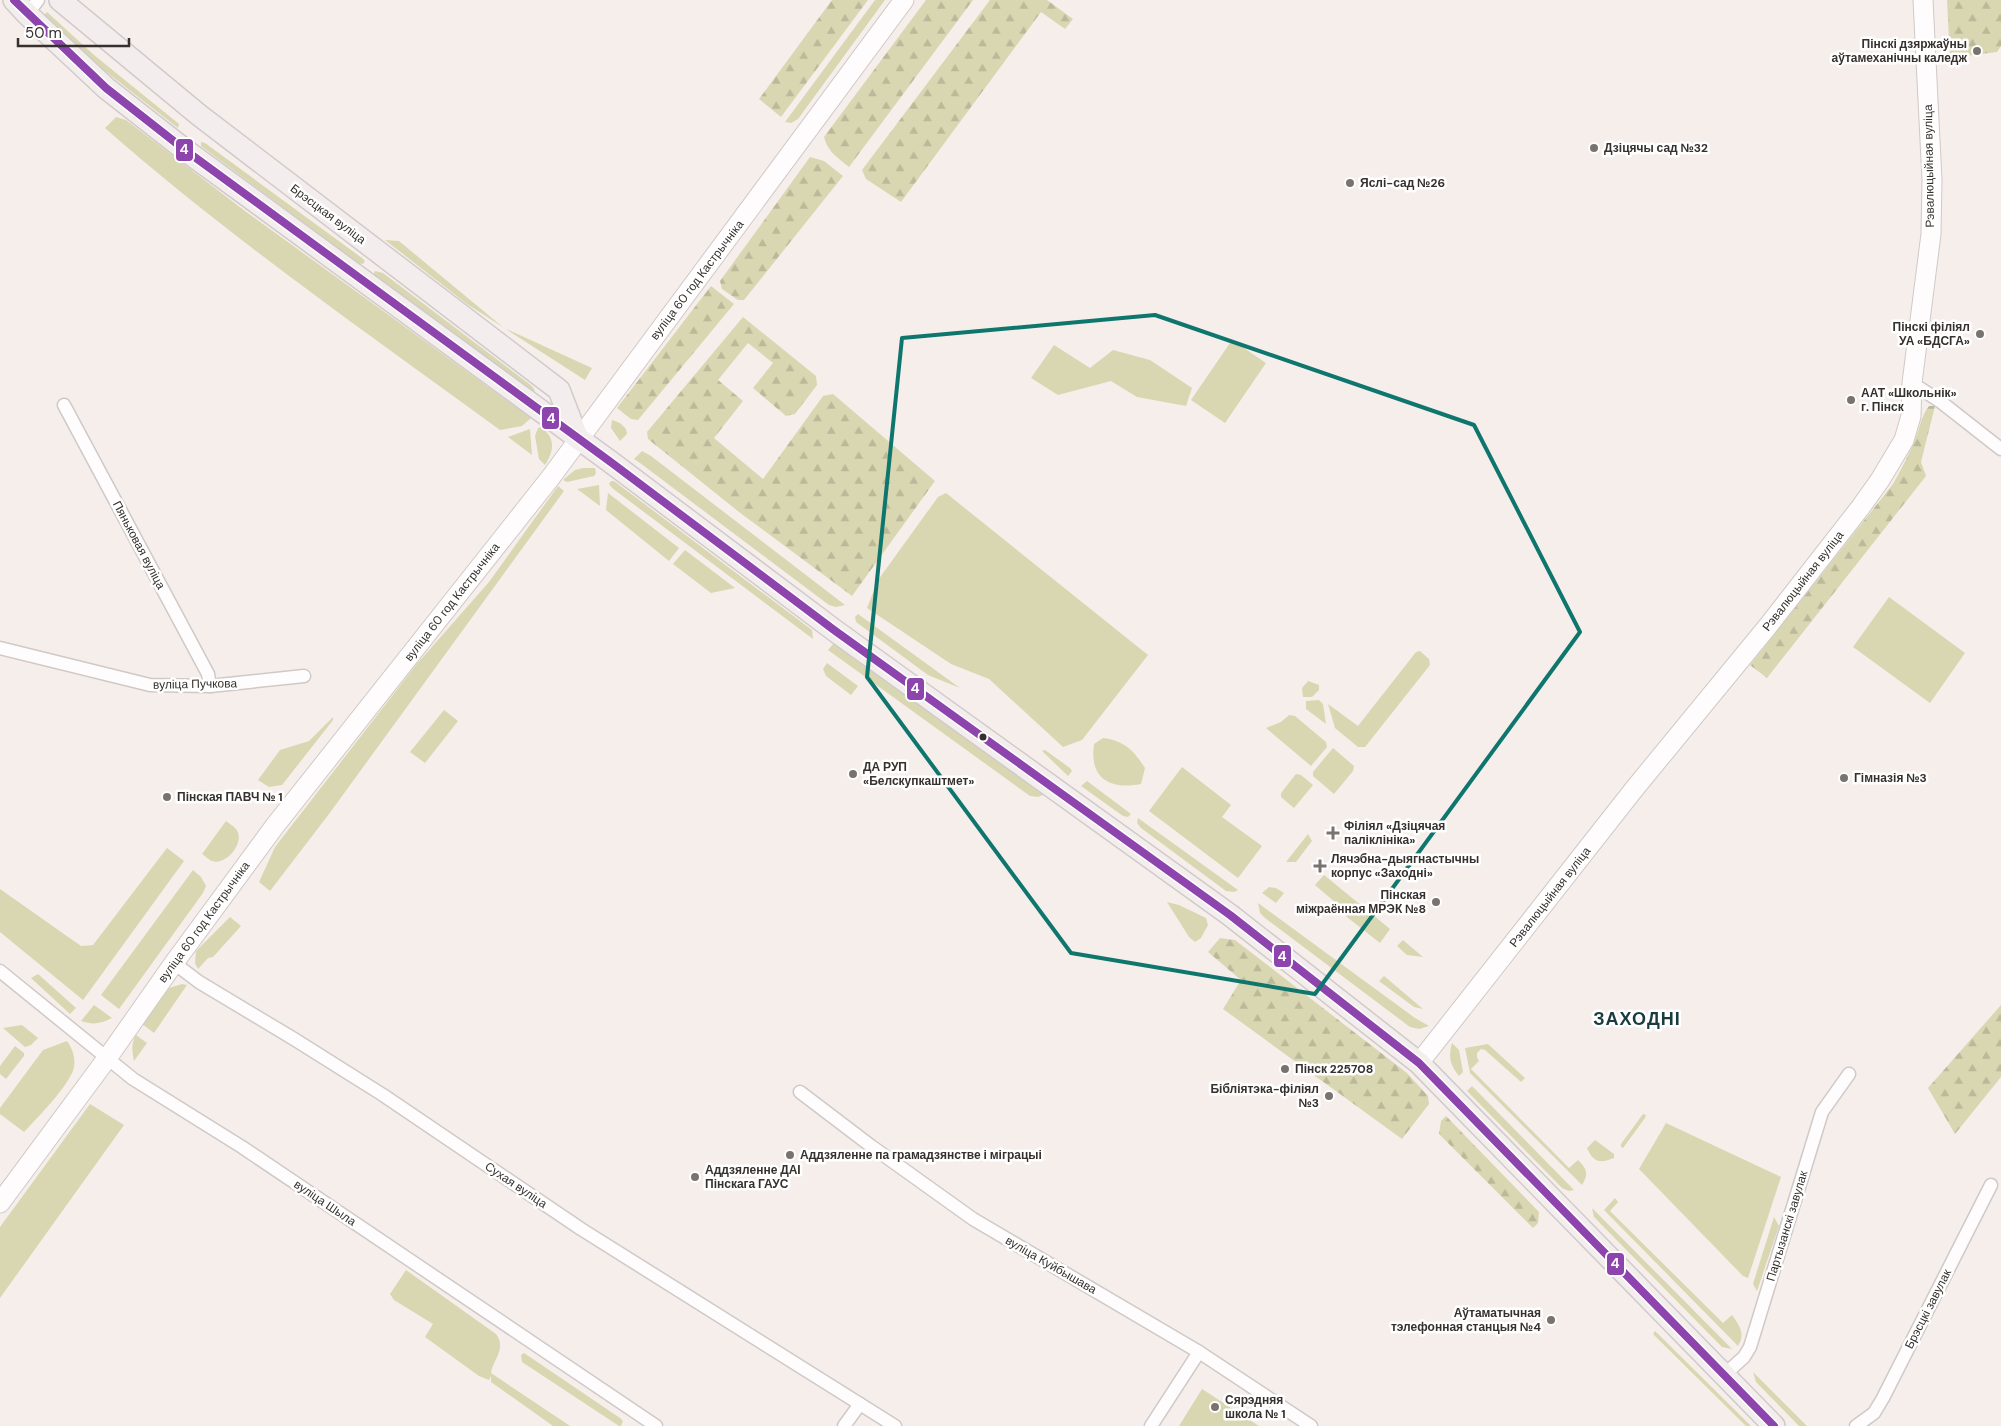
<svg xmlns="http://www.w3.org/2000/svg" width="2001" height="1426" font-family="'DM Sans',sans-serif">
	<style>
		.green { fill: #d9d7b1 }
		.forest { fill: url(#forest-firs) }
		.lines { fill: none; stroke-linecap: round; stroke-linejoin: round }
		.street-casing { stroke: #cfc9c7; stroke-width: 15 }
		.secondary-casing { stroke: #cfc9c7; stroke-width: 21 }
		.primary-casing { stroke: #d0cbca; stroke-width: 24 }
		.street { stroke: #fefcfc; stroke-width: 12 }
		.secondary { stroke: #fefcfc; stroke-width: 19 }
		.primary { stroke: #f4eded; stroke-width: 21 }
		.bus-1-casing { stroke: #fff; stroke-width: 11 }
		.bus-1 { stroke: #8e44ad; stroke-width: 8 }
		.marked { fill: none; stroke: #0f766e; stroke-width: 4; stroke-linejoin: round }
		.poi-dot { fill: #797370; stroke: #fff; stroke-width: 2 }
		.bus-dot { fill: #36312e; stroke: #fff; stroke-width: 2 }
		.labels { text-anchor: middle; stroke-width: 5; stroke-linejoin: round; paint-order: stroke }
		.poi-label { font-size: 12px; font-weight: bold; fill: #36312e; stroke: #fff; text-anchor: start }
		.street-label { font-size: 12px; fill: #36312e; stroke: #fff }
		.district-label { font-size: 18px; font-weight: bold; letter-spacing: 1px; fill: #1a3c3e; stroke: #fff }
		.line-badge { stroke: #fff; stroke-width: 2 }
		.badge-label { font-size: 14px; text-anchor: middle; font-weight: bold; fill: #fff }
	</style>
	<defs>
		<pattern id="forest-firs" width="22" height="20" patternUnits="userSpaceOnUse" patternTransform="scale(1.25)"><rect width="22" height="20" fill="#d9d7b1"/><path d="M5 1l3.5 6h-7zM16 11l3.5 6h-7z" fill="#bbb999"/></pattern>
	</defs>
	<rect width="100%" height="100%" fill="#f6eeeb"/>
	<g class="green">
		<polygon points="875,0 885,0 798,119 791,123 785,122"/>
		<polygon points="47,12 94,55 179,124 178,128 91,60 44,15"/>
		<path d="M116,117l10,3 119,91 286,207 -9,8 -22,4c-133,-97 -271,-193 -395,-302z"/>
		<polygon points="201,142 205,143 362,258 365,261 363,264 357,263 201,146"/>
		<polygon points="385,240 399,241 504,328 592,368 585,380 467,304"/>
		<polygon points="375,271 383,273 532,386 535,391 531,394 373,276"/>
		<polygon points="1232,340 1266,363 1225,423 1191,400"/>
		<polygon points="1054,345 1090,368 1113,350 1150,360 1192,388 1186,406 1137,397 1111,381 1058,395 1031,378"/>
		<polygon points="612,420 620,423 626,429 627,434 620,441 611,428"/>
		<path d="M541,427c15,11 13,24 4,38l-6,-6 -4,-23 3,-8z"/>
		<polygon points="530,429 532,455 508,437"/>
		<polygon points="642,451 651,456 845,605 836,607 829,605 640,463 634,459"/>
		<polygon points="583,468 595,468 596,473 594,476 567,482 563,480 575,470"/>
		<polygon points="611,481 614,481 812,630 813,639 612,488 609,484"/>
		<polygon points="599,485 600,506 577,489"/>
		<polygon points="558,486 564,491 329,814 270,891 259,882 275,847 416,665 489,582"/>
		<polygon points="608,493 679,548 669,561 606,510"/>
		<polygon points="946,493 1148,655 1082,740 1063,747 989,679 951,664 867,608 878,580 938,497"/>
		<polygon points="685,550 735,588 711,593 673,564"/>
		<polygon points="1889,597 1965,653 1930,703 1853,647"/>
		<polygon points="858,614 960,688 928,675 856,622 855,617"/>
		<polygon points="833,644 838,645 1045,794 1038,797 1030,796 828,650"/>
		<polygon points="1420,651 1429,659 1430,665 1365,747 1358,747 1335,728 1328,704 1358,726 1416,652"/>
		<polygon points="827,663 858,686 851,695 826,676 823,669"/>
		<polygon points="1308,681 1319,685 1319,690 1312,697 1303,697 1302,688"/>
		<polygon points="1319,700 1323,704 1326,724 1306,709 1306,701"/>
		<polygon points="444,710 458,721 425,763 410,752"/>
		<polygon points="1289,715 1295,716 1326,742 1327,747 1311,766 1266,728 1281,722"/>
		<polygon points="333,717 333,720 282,785 269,787 258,780 280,750 309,741"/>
		<path d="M1103,738c22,3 30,12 42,30l-4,16c-32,6 -52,-6 -47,-40z"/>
		<polygon points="1333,748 1354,766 1353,771 1334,794 1313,776 1313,772"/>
		<polygon points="1045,750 1070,768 1072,771 1068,776 1042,751"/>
		<polygon points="1182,767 1231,805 1222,817 1262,846 1238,878 1149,811"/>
		<polygon points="1296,774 1301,775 1313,785 1294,808 1281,797 1281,793"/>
		<polygon points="1087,781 1131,814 1128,817 1123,816 1081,786"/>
		<polygon points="1138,818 1238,890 1234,892 1226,891 1141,828 1137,823"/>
		<path d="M226,821c3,3 8,5 10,8 10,12 -9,37 -24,32 -3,-1 -7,-5 -10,-7z"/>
		<polygon points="1308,834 1312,841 1296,862 1286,862"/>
		<polygon points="167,848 184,861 83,1000 0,932 0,889 81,946 93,945"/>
		<polygon points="193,870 201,877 206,886 203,893 119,1009 101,995"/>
		<polygon points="1324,875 1390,929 1380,943 1338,910 1336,903 1315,885"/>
		<polygon points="1269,887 1276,888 1284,893 1276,903 1262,893"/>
		<polygon points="1167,902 1179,905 1206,918 1208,925 1201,938 1195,942 1189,937"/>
		<polygon points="1258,903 1415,1018 1429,1026 1419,1029 1410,1027 1265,918 1260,913"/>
		<polygon points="230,917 241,926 213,957 208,958 198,969 195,963 196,951"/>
		<polygon points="1403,940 1423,957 1407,955 1397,946"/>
		<polygon points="38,974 76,1008 70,1014 31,978"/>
		<polygon points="1384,976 1423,1009 1414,1007 1379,981"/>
		<polygon points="182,984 187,985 154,1033 142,1024 169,988"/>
		<path d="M94,1005l18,13c-11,6 -19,7 -31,3z"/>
		<polygon points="22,1025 38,1038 31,1045 25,1047 3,1028"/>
		<path d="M136,1035l11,8 -13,18c-2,-10 -3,-17 2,-26z"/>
		<path d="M67,1041c5,7 9,17 7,26 -3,17 -37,51 -50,65l-24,-18v-6l43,-58z"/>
		<path d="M1452,1043l7,7 4,22 -4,4c-9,-11 -11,-19 -7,-33z"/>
		<path d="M1488,1044l37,34 -4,4 -36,-32 -4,-1 -4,4v4l2,4 -8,8 98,99 9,-8c9,9 11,14 4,25l-112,-112 -5,-25z"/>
		<polygon points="15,1046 24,1053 24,1056 6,1079 0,1074 0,1066"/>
		<polygon points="1472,1086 1574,1190 1569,1191 1562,1188 1467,1091"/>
		<polygon points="90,1104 124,1125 0,1298 0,1227"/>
		<polygon points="1643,1114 1646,1115 1645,1118 1623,1148 1621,1147 1621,1144"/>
		<polygon points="1666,1123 1781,1177 1748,1278 1743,1276 1639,1169"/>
		<path d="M1595,1140l19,14v4c-14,6 -21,4 -27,-10z"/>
		<path d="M1615,1198l3,4 -8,9 113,112 9,-8c7,10 14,19 6,31l-134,-136z"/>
		<polygon points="1592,1208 1732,1349 1722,1347 1594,1217"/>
		<polygon points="1774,1217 1779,1226 1757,1291 1753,1284"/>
		<path d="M406,1270l90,64c11,15 -3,25 -5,39l79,53h-17l-62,-44v-6l-2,4 -10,-4 -54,-39 8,-13 -39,-24 -4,-6z"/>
		<polygon points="1655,1331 1751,1426 1746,1426 1653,1334"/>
		<polygon points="524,1353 620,1418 623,1421 621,1426 619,1426 522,1362 521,1355"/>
		<polygon points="1753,1372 1807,1426 1799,1426 1756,1382"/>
		<polygon points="1202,1389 1259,1426 1179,1426"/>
	</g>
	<g class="forest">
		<polygon points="832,0 868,0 781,117 759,99"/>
		<path d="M926,0h47l-124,167c-11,-9 -22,-16 -25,-30z"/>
		<polygon points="990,0 1047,0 1073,19 1065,29 1041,12 901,202 866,179 862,170"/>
		<polygon points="1947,0 2001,0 2001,46 1997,52 1950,58"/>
		<polygon points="810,157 824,161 843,176 744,300 738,300 722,289 720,281"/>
		<polygon points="711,286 734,304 638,420 631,419 617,408"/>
		<polygon points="743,317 816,376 817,385 795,414 786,416 753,388 773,363 748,343 718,380 743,401 714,438 763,479 823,396 833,394 935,481 852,596 739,512 648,439 647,432"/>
		<path d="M1929,406h6l-14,56 5,14 -159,202 -17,-13 143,-181c8,-15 16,-29 22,-44 5,-12 6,-24 14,-34z"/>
		<polygon points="1220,938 1235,940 1407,1073 1428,1096 1429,1104 1402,1139 1223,1009 1241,980 1208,952"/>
		<polygon points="2001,1005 2001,1077 1955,1134 1928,1088"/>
		<polygon points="1446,1116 1539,1212 1538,1223 1533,1228 1439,1134 1441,1121"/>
	</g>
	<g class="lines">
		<g class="street-casing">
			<g id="street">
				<polyline points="27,14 38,0"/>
				<polyline points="1912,383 1941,402 2001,449"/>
				<polyline points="64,405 208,674 210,686"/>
				<polyline points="0,648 150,685 210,686 304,676"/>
				<polyline points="174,963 199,982 294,1039 383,1095 581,1229 895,1426"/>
				<polyline points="0,971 133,1079 242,1147 656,1426"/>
				<polyline points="800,1092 871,1146 973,1219 1199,1352 1311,1426"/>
				<polyline points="1724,1375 1744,1357 1750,1347 1822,1112 1849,1074"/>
				<polyline points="844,1426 860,1404"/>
				<polyline points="1151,1426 1199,1352"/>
				<polyline points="1856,1426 1874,1413 1883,1398 1991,1185"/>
			</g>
		</g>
		<g class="secondary-casing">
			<g id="secondary">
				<polyline points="1419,1063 1635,788 1768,626 1860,508 1880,480 1904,440 1911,416 1912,383 1931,234 1932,180 1923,0"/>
				<polyline points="0,1203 108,1057 174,963 274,827 551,477 904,0"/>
			</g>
		</g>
		<g class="primary-casing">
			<g id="primary">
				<polyline points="14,0 27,14 106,88 185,150 612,463 834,630 1230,915 1419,1063 1774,1426"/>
				<polyline points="60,0 199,115 559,390 578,439"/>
			</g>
		</g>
		<use href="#street" class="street"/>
		<use href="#secondary" class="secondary"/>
		<use href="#primary" class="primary"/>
		<g class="bus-1-casing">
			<polyline id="bus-1" points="14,0 106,88 185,150 612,463 834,630 1230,915 1419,1063 1774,1426"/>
		</g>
		<use href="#bus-1" class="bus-1"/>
	</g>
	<path class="marked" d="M1155,315l319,110 106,207 -265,362 -244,-41 -204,-276 35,-339z"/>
	<g class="poi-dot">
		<circle cx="1977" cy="51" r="5"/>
		<circle cx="1594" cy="148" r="5"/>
		<circle cx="1350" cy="183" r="5"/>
		<circle cx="1980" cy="334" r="5"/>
		<circle cx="1851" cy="400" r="5"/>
		<circle cx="853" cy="774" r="5"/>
		<circle cx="1844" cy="778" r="5"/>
		<circle cx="167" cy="797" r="5"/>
		<path d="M1330.5 825.5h5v5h5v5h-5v5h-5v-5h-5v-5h5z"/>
		<path d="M1317.5 858.5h5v5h5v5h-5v5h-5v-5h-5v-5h5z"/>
		<circle cx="1436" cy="902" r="5"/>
		<circle cx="1285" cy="1069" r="5"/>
		<circle cx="1329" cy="1096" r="5"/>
		<circle cx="790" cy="1155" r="5"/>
		<circle cx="695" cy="1177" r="5"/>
		<circle cx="1551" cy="1320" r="5"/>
		<circle cx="1215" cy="1407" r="5"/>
	</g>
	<circle class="bus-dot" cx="983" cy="737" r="4.5"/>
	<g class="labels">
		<g class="poi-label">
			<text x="1967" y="48" text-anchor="end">Пінскі дзяржаўны<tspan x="1967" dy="14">аўтамеханічны каледж</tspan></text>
			<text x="1604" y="152">Дзіцячы сад №32</text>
			<text x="1360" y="187">Яслі-сад №26</text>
			<text x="1970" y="331" text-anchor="end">Пінскі філіял<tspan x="1970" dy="14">УА «БДСГА»</tspan></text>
			<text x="1861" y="397">ААТ «Школьнік»<tspan x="1861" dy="14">г. Пінск</tspan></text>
			<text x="863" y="771">ДА РУП<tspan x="863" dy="14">«Белскупкаштмет»</tspan></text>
			<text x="1854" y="782">Гімназія №3</text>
			<text x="177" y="801">Пінская ПАВЧ № 1</text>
			<text x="1344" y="830">Філіял «Дзіцячая<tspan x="1344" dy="14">паліклініка»</tspan></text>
			<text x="1331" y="863">Лячэбна-дыягнастычны<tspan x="1331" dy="14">корпус «Заходні»</tspan></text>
			<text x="1426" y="899" text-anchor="end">Пінская<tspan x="1426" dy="14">міжраённая МРЭК №8</tspan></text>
			<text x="1295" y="1073">Пінск 225708</text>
			<text x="1319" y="1093" text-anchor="end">Бібліятэка-філіял<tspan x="1319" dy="14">№3</tspan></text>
			<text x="800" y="1159">Аддзяленне па грамадзянстве і міграцыі</text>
			<text x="705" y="1174">Аддзяленне ДАІ<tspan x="705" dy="14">Пінскага ГАУС</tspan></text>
			<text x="1541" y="1317" text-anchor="end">Аўтаматычная<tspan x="1541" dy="14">тэлефонная станцыя №4</tspan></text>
			<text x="1225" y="1404">Сярэдняя<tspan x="1225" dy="14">школа № 1</tspan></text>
		</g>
		<g class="street-label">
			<text transform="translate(1929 166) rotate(-91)" y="4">Рэвалюцыйная вуліца</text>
			<text transform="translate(328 214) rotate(37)" y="4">Брэсцкая вуліца</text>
			<text transform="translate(697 280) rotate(-53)" y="4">вуліца 60 год Кастрычніка</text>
			<text transform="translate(139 545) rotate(62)" y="4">Пяньковая вуліца</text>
			<text transform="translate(1803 581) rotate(-52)" y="4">Рэвалюцыйная вуліца</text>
			<text transform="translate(452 602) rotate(-52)" y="4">вуліца 60 год Кастрычніка</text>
			<text transform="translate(195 684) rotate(-1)" y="4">вуліца Пучкова</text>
			<text transform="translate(1550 897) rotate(-52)" y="4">Рэвалюцыйная вуліца</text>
			<text transform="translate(204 922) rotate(-54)" y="4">вуліца 60 год Кастрычніка</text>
			<text transform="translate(516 1185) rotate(34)" y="4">Сухая вуліца</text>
			<text transform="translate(325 1203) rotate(34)" y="4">вуліца Шыла</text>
			<text transform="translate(1787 1226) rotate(-73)" y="4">Партызанскі завулак</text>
			<text transform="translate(1051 1265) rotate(30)" y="4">вуліца Куйбышава</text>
			<text transform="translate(1928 1309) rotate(-63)" y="4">Брэсцкі завулак</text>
		</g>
		<g class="district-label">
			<text x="1637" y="1025">ЗАХОДНІ</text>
		</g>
	</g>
	<g class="line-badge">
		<rect x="175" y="138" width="19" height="24" rx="5" fill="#8e44ad"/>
		<rect x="541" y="406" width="19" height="24" rx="5" fill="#8e44ad"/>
		<rect x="906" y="677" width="19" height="24" rx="5" fill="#8e44ad"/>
		<rect x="1273" y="944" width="19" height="24" rx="5" fill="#8e44ad"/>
		<rect x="1606" y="1252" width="19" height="24" rx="5" fill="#8e44ad"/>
	</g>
	<g class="badge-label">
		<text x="184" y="154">4</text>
		<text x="551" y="423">4</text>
		<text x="915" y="693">4</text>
		<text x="1282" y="961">4</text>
		<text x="1615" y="1268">4</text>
	</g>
	<path d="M18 38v8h111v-8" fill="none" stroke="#36312e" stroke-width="2.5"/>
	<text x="25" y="38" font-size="15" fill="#36312e" stroke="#ffffff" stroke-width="4" paint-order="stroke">50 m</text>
</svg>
